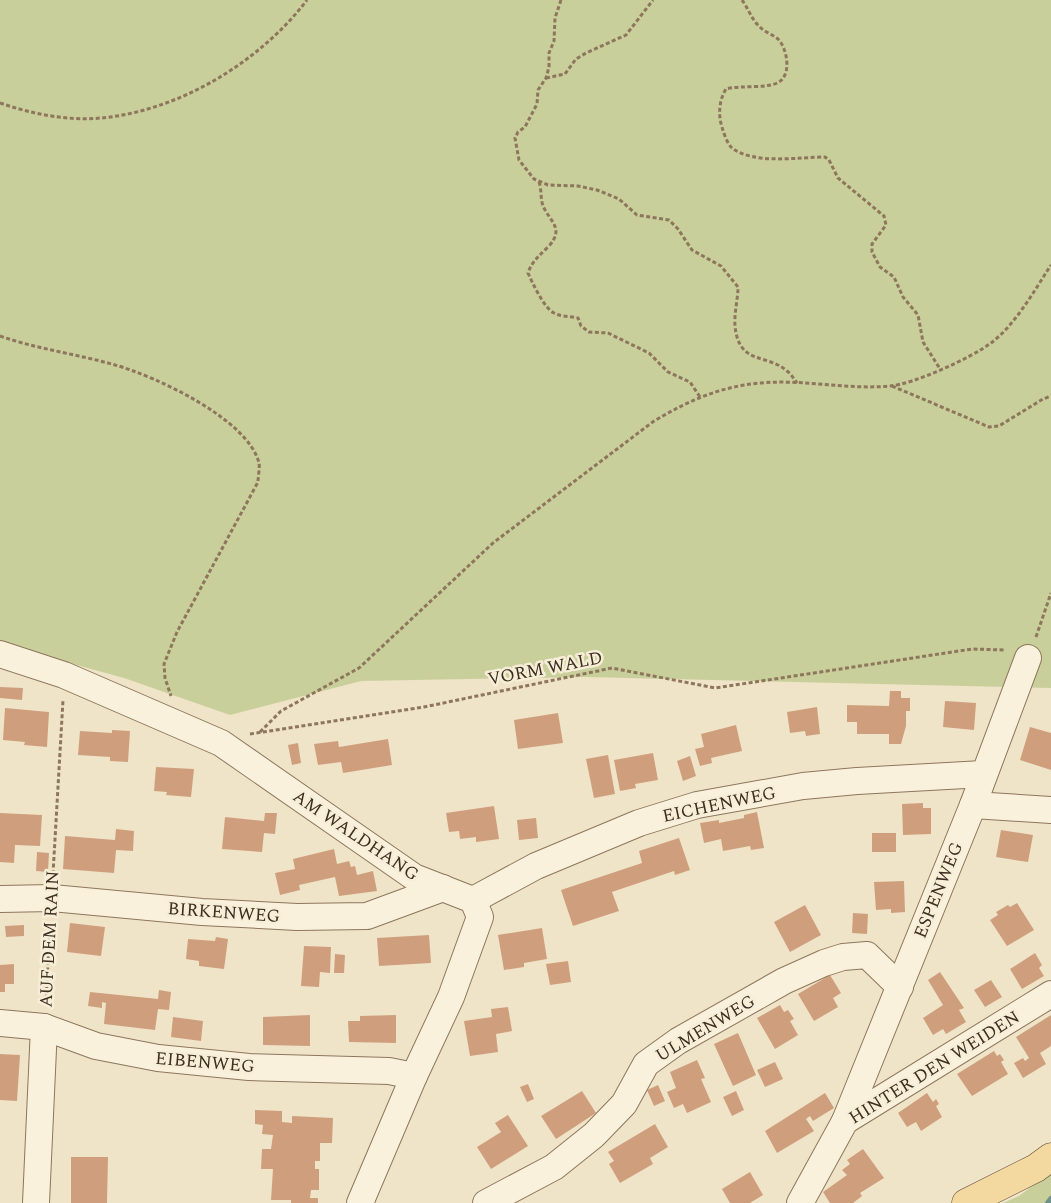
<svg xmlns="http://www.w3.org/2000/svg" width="1051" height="1203" font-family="Spectral,serif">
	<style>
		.green { fill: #c9cf9b }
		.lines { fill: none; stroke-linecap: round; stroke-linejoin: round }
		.stream { stroke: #6f938a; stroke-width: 6 }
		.building { fill: #cf9f7d }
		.minor-casing { stroke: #8d765c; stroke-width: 28 }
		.major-casing { stroke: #5b4430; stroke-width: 29 }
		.path { stroke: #8d765c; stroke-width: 3; stroke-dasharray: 4 2.5; stroke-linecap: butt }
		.minor { stroke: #faf1dc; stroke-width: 26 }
		.major { stroke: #f3d9a0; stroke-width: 28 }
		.labels { text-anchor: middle; stroke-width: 5; stroke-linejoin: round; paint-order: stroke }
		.street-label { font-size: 18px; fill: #3d2e20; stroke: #f7eed8 }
	</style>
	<rect width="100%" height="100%" fill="#f0e4c8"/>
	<g class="green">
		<polygon points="0,0 1051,0 1051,688 585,677 361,681 230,715 124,678 0,644"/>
		<polygon points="1051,1172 1051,1203 1003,1203 1019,1196"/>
	</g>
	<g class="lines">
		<polyline class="stream" points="1048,1203 1051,1199"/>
	</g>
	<g class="building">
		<polygon points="0,687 23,688 22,700 0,698"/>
		<polygon points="890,691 901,691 901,698 910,698 910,711 906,711 906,726 901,744 889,744 889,734 857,734 857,722 847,722 847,705 889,706"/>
		<polygon points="945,701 976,703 974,730 943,727"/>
		<polygon points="817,707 820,734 806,736 805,731 790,733 787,712"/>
		<polygon points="5,708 49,712 47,747 24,745 25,742 3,740"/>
		<polygon points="558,713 563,743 518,749 514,720"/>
		<polygon points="736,725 742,751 711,758 712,763 700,766 695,749 704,747 701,734"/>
		<polygon points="1030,727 1051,733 1051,770 1020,760"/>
		<polygon points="112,730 130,731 128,762 110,761 110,757 78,755 80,731 112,733"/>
		<polygon points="388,739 392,765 343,773 341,762 318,765 314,744 338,741 339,747"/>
		<polygon points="298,743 301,763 292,765 288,745"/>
		<polygon points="653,753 658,780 635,784 636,788 620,791 614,760"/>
		<polygon points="608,755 615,794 594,798 586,759"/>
		<polygon points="690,756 696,776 683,781 677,761"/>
		<polygon points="156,767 194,769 191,797 166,795 167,792 154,791"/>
		<polygon points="923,803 923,808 931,808 931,834 903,835 902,804"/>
		<polygon points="494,806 499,839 476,842 476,837 460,839 459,831 449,832 446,813"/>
		<polygon points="757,812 764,848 751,850 750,846 723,851 721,839 704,843 700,823 719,820 719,823 744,818 744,815"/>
		<polygon points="0,813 42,815 40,846 15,845 14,863 0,862"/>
		<polygon points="265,813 277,813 275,834 264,833 262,852 222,849 225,817 264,821"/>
		<polygon points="536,818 538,838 519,840 517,820"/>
		<polygon points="116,829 134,831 133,851 116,850 114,873 63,869 65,836 115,840"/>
		<polygon points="1001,830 1033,835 1028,862 996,857"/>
		<rect x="872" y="833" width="24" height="19"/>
		<polygon points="679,838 690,870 675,875 674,871 612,892 619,911 573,926 561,890 642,863 639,851"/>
		<polygon points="334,849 337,864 349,861 351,867 355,866 357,875 373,871 377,891 339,896 335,877 299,885 300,890 280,895 275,873 295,869 293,859"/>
		<polygon points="37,852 49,853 48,872 36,871"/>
		<polygon points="904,881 905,912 891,913 891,909 876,910 874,882"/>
		<polygon points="1017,903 1034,930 1007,946 990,920 998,915 996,912 1008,905 1010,907"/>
		<polygon points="805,905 821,935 790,952 774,922"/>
		<polygon points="853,913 868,914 867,934 852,933"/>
		<polygon points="70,923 105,927 101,956 67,952"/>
		<polygon points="24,925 24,936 6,937 5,926"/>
		<polygon points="542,928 547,959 524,963 524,967 504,970 498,935"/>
		<polygon points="429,935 431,963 379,966 377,938"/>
		<polygon points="216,937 228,939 224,969 199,966 199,961 186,959 188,939 215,941"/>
		<polygon points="304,946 331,947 330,973 320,972 319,987 301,986"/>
		<polygon points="1035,953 1042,965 1039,968 1044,976 1022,989 1010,969"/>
		<polygon points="335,954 345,955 344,973 334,973"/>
		<polygon points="568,961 571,982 550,985 546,964"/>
		<polygon points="14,964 14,984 5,984 5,992 0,992 0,965"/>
		<polygon points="940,972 964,1008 959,1010 966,1022 946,1034 943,1029 933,1035 923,1018 943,1005 928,980"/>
		<polygon points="830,975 841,993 833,998 838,1007 814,1021 798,994"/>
		<polygon points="991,980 1002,997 985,1007 974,990"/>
		<polygon points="159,990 171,992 169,1010 158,1009 155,1030 104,1024 106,1003 102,1002 102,1008 88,1006 90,992 158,999"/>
		<polygon points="780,1005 784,1012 788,1010 794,1019 790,1021 798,1035 775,1049 757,1018"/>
		<polygon points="508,1007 512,1031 496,1034 498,1052 470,1056 464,1021 492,1017 491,1009"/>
		<polygon points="310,1015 310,1046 263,1045 263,1017"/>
		<polygon points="396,1015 396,1043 349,1042 348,1021 360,1021 360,1016"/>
		<polygon points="1051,1015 1051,1046 1040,1053 1046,1064 1023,1078 1014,1063 1023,1058 1025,1061 1029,1058 1016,1037"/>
		<polygon points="173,1017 203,1021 201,1041 171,1037"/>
		<polygon points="738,1033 756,1075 733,1086 714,1044"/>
		<polygon points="994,1051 997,1056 1000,1054 1004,1060 1001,1062 1008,1074 972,1096 957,1074"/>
		<polygon points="0,1054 20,1055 17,1101 0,1100"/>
		<polygon points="697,1060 705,1078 701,1079 711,1102 687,1113 683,1104 674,1108 667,1092 676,1088 670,1072"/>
		<polygon points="775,1062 783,1079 765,1087 757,1070"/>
		<polygon points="528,1084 534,1099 527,1102 520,1087"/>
		<polygon points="658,1085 665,1101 654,1106 647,1090"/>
		<polygon points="582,1091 596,1113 556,1139 541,1116"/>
		<polygon points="736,1091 744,1110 732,1116 723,1097"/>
		<polygon points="825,1093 834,1108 813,1121 810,1116 806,1119 814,1131 777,1153 765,1131"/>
		<polygon points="927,1093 933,1102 936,1099 939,1104 936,1106 942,1117 921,1131 916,1122 907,1127 898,1113"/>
		<polygon points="255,1110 282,1111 282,1122 292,1123 292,1116 333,1118 332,1143 320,1143 320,1161 315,1161 315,1169 319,1169 319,1190 311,1190 310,1198 318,1198 318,1203 291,1203 291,1200 271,1200 273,1169 261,1169 262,1149 271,1149 273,1135 262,1134 263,1125 255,1124"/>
		<polygon points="508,1115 528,1146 491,1169 477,1147 501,1132 495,1123"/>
		<polygon points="655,1124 668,1147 650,1158 653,1164 620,1183 609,1164 614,1161 608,1152"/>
		<polygon points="863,1149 884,1178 860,1193 862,1196 853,1203 830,1203 823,1192 847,1175 842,1170 850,1164 847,1160"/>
		<polygon points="71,1157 108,1157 107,1203 71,1203"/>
		<polygon points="750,1172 763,1195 750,1203 730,1203 722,1189"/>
	</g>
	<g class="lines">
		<g class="minor-casing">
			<g id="minor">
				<polyline points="0,654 64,675 221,743 414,877 473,900 480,917 451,997 414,1076 360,1203"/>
				<polyline points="973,805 1051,810"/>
				<polyline points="0,899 52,898 202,912 297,917 367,916 443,888"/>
				<polyline points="473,900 536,866 639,823 697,805 803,786 857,781 983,774"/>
				<polyline points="0,1023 44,1027 96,1046 158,1058 249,1067 389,1071 414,1076"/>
				<polyline points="845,1121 973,805 1028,658"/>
				<polyline points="36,1203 44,1027"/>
				<polyline points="486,1203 554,1167 594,1135 624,1104 646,1064 678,1041 784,981 824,963 843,957 867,955 900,987"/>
				<polyline points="800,1203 845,1121 1051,994"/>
			</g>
		</g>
		<g class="major-casing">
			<polyline id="major" points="966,1203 1036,1168 1051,1157"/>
		</g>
		<g class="path">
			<path d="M561,0l-6,18 -1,23 -5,12v14l-3,11 -8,12 -1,14 -12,23 -7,5 -3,6 4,22 15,19 14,6 30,1 19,4 22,9 18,16 32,5 9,9 14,21 29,16 17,21c0,12 -4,26 -3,39 4,40 32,27 52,45 4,3 7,8 10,12"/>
			<path d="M742,0c6,8 10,20 17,26 5,6 13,8 19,13 9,9 14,35 1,43 -11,7 -39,3 -53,7 -7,11 -8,26 -4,38 2,7 5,16 10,21 22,17 67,9 93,9l4,3 9,18 46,38 2,9 -14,19v8l8,15 14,10 9,20 15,18 5,27 17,27"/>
			<polyline points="546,78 565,74 576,59 586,53 626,35 653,0"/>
			<path d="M0,103c32,11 67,18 101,15 78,-7 159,-56 206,-118"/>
			<path d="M539,182c3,8 1,19 5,26 7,14 20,21 5,38 -9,9 -17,15 -21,27 5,11 16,35 26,40 7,4 16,3 24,5l3,8 8,6 19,1 41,20 19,19 22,10 10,15"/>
			<path d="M0,336c37,13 77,18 115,29 40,11 133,54 144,98 1,5 -1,13 -1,19l-81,150 -13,32 1,14 6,18"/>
			<polyline points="892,386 989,427 999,426 1043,399 1051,396"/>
			<polyline points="1036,637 1051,593"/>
			<path d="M260,732l21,-21 78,-43 134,-125 161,-122c34,-20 67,-35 107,-38 42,-4 86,7 129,3 24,-2 81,-28 101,-43 25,-19 43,-52 60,-78"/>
			<polyline points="250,734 424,707 612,668 715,688 972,649 1005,650"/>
			<polyline points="53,874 63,700"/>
			<polyline points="46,1004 50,920"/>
		</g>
		<use href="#minor" class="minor"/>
		<use href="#major" class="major"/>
	</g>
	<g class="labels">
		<g class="street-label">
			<text transform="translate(545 668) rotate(-11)" y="6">VORM WALD</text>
			<text transform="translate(719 804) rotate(-12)" y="6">EICHENWEG</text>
			<text transform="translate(356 835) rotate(34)" y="6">AM WALDHANG</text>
			<text transform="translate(938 890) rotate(-68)" y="6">ESPENWEG</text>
			<text transform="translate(224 912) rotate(4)" y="6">BIRKENWEG</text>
			<text transform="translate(49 939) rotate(-87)" y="6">AUF DEM RAIN</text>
			<text transform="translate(705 1028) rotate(-31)" y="6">ULMENWEG</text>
			<text transform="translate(205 1062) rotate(5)" y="6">EIBENWEG</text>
			<text transform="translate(934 1067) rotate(-32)" y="6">HINTER DEN WEIDEN</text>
		</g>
	</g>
</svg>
